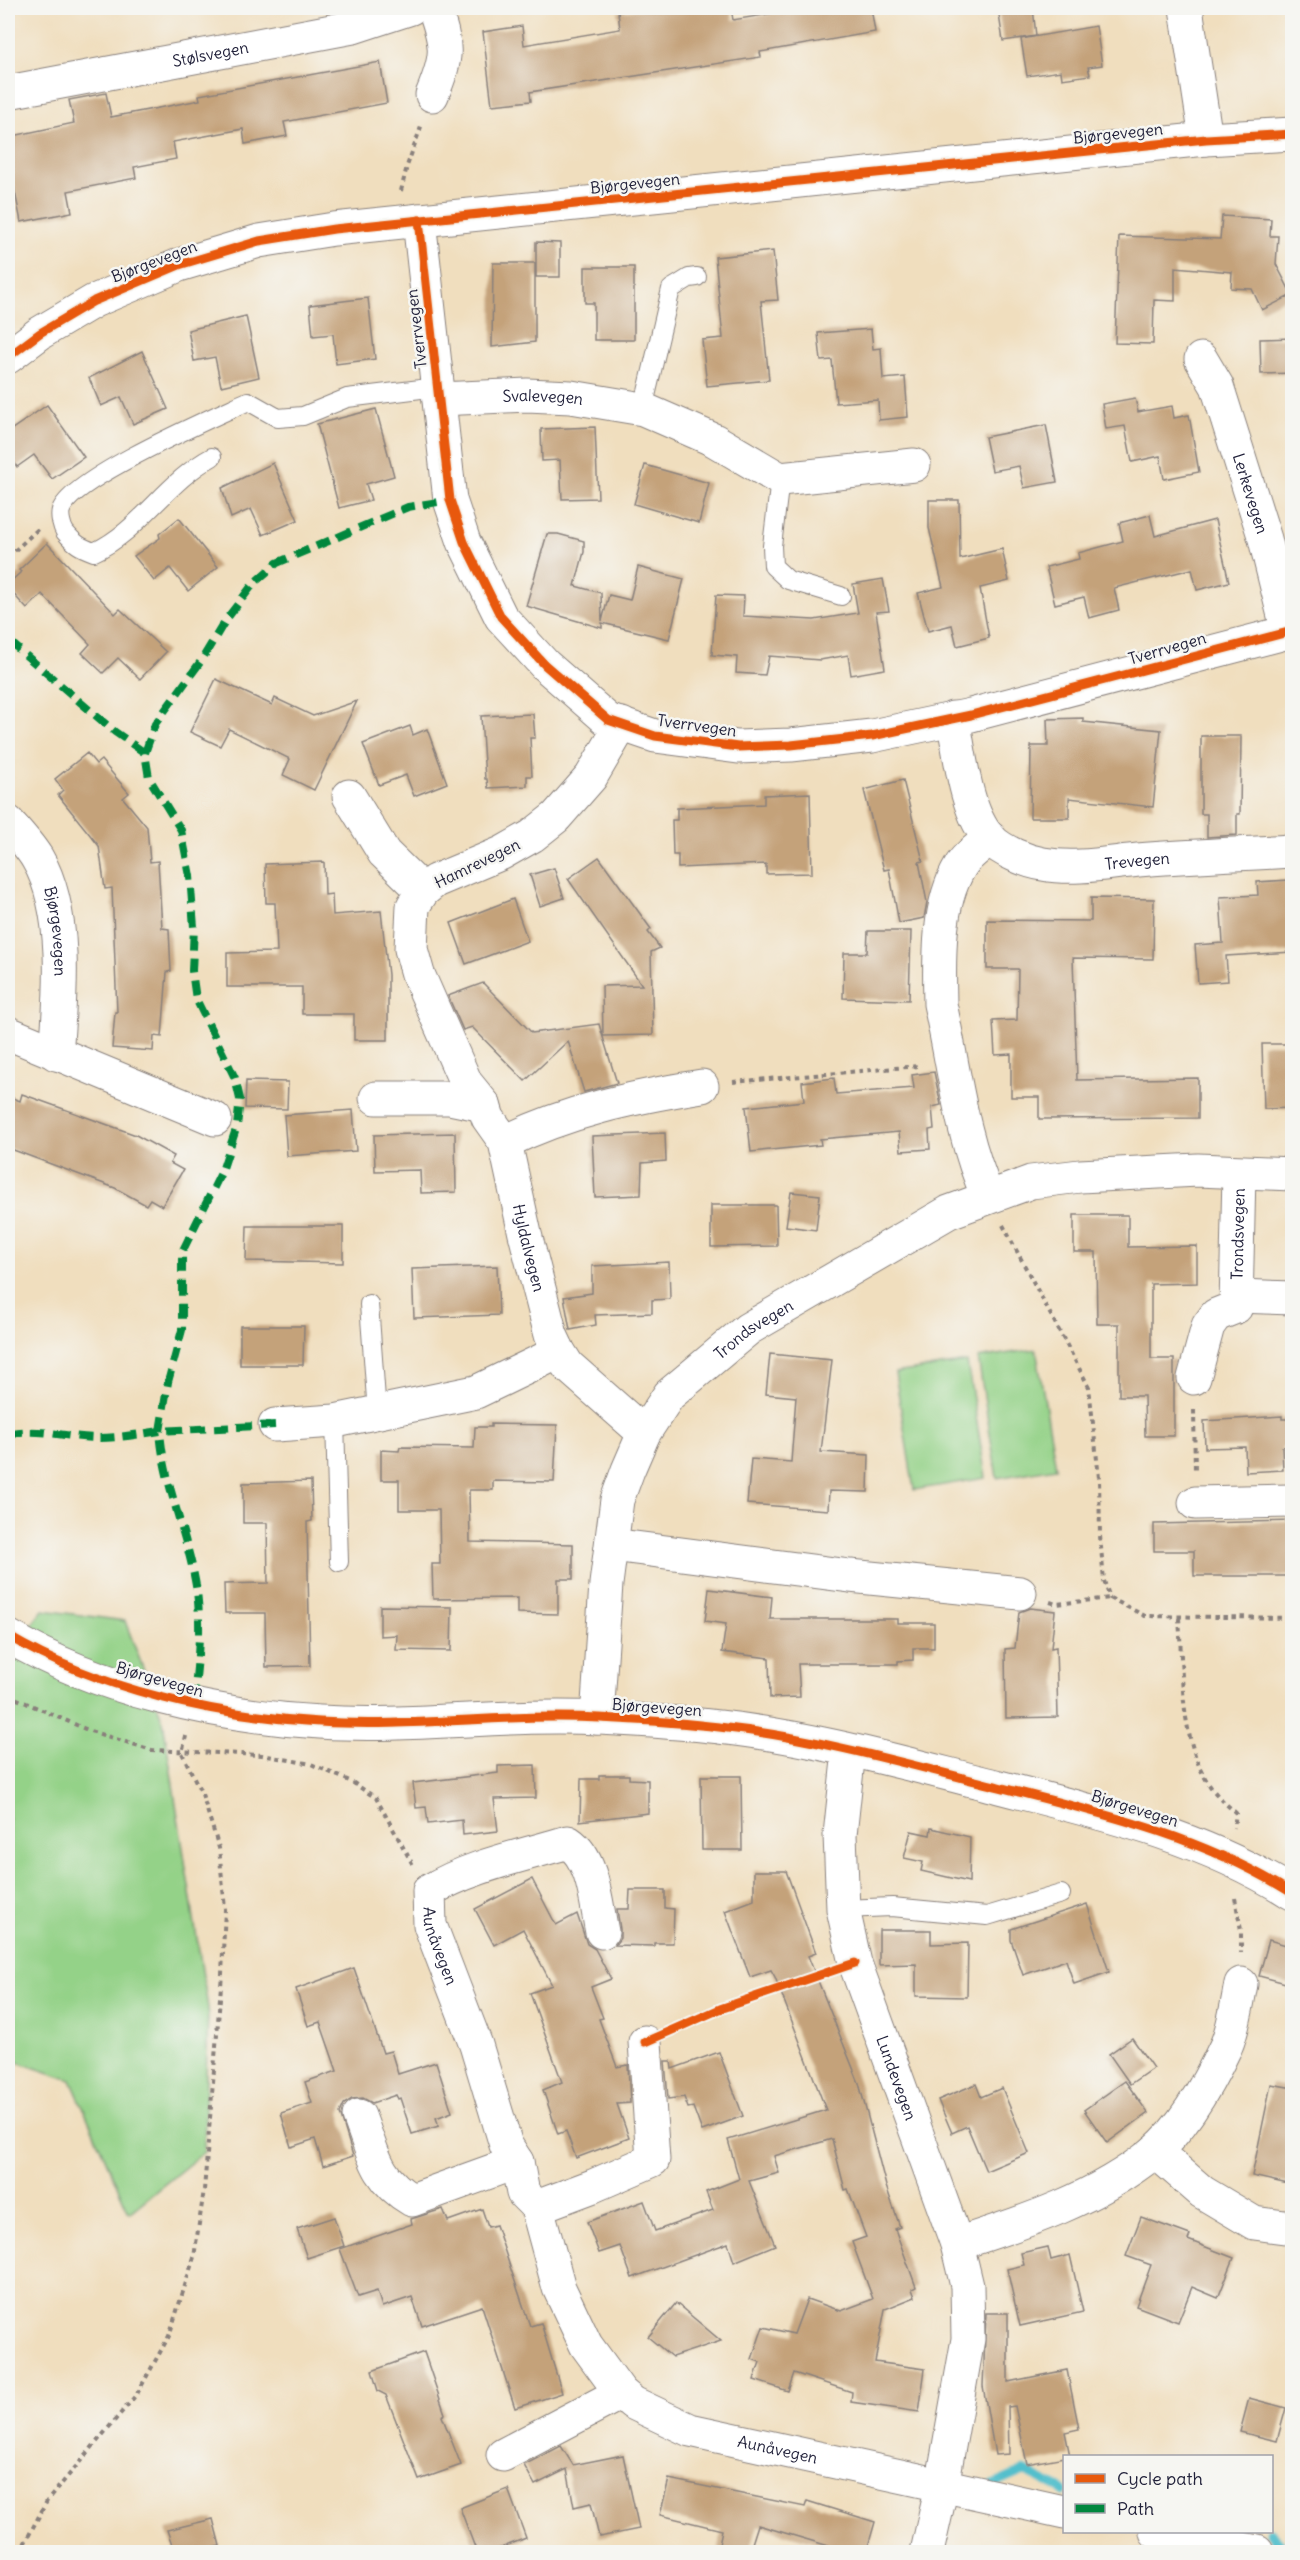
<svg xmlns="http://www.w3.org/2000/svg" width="1300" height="2560" font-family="Delius,sans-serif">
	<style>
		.green { fill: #94d288; stroke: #5b7a62; stroke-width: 1.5 }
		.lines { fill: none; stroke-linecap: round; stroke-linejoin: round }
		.stream { stroke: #52bfcc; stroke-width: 9 }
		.building { fill: #c4a27a }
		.lane-casing { stroke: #89807c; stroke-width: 20 }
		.street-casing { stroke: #89807c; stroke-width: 35 }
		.secondary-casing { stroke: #89807c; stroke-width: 35 }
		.path { stroke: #89807c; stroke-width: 4; stroke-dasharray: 4.5 4.5; stroke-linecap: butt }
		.lane { stroke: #fff; stroke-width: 18 }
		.street { stroke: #fff; stroke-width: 33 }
		.secondary { stroke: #fff; stroke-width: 33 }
		.quiet { stroke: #00873e; stroke-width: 8; stroke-dasharray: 15 8; stroke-linecap: butt }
		.cycleway-casing { stroke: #f6f6f2; stroke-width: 13 }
		.cycleway { stroke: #e8590c; stroke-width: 9 }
		.labels { text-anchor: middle; stroke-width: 5; stroke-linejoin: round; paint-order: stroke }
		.street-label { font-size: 16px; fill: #22223b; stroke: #f6f6f2 }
	</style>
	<rect width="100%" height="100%" fill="#f6f6f2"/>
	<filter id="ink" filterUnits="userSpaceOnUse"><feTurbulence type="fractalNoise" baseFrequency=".0167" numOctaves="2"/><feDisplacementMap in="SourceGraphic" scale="12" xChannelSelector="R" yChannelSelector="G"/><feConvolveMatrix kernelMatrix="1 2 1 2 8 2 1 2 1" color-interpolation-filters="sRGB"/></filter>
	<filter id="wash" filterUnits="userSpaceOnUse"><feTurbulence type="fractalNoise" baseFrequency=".008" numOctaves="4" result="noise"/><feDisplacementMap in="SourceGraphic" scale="24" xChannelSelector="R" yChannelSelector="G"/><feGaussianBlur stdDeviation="1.35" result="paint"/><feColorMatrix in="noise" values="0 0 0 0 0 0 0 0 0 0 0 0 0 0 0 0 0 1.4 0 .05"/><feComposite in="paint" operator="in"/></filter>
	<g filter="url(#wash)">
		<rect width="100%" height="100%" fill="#f0debe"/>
		<g class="green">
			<polygon points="1036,1349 1056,1468 997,1478 978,1358"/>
			<polygon points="967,1362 986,1478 914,1490 895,1373"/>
			<polygon points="43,1610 125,1621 163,1721 208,2008 204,2152 129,2213 71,2080 8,2059 8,1654"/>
		</g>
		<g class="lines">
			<g class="stream">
				<polyline points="990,2486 1024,2471 1064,2491"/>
				<polyline points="1269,2532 1288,2552"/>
			</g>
		</g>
		<g id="blocks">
			<g class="building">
				<polygon points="651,8 731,8 733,20 781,12 780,8 871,8 875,32 760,52 761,57 530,92 531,101 492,105 483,32 522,26 524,45 620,29 618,12"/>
				<polygon points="998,8 1033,8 1036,36 1003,41"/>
				<polygon points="1096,26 1102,65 1088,67 1090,75 1062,79 1061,71 1027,76 1021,39"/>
				<polygon points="380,62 387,103 284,122 287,136 245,144 243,129 173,142 176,159 134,167 136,178 68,191 72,212 21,222 8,156 8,137 74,123 69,100 106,93 111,117 200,100 199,95"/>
				<polygon points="1222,216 1271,219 1270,236 1278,236 1276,264 1292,295 1262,310 1252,289 1231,288 1232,272 1175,267 1175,301 1154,300 1153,344 1115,343 1119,236 1220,239"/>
				<polygon points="536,242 560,243 560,277 536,277"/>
				<polygon points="773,251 778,300 761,301 769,380 707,386 702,340 723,338 715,257"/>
				<polygon points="493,263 535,263 535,342 492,347"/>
				<polygon points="585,267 634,267 634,340 594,340 594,303 585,303"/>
				<polygon points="368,298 375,359 336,364 333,334 313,336 310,305"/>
				<polygon points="246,316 259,377 221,386 215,357 194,361 188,330"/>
				<polygon points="871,329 873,349 881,348 883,379 905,377 908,417 879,420 878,400 836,403 832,360 821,361 818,333"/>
				<polygon points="1293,338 1293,373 1261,374 1260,339"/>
				<polygon points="142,351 168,409 133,424 121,397 101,406 89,378"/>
				<polygon points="1135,398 1138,412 1172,406 1174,418 1189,415 1199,472 1164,479 1160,456 1132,462 1125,426 1106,429 1102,404"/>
				<polygon points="47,405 84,457 52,479 34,455 17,467 8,453 8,432"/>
				<polygon points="376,409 394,476 366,484 371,500 339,508 317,424"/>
				<polygon points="1046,425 1057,482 1024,488 1019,466 992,471 985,437"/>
				<polygon points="595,427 598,498 562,499 560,460 542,461 541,429"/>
				<polygon points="273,463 298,520 263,535 251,509 231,518 222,488"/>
				<polygon points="645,465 709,483 699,523 634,504"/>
				<polygon points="929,500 959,500 960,559 1002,549 1009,581 980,588 989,638 957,646 952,625 928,631 918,593 943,587 929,528"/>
				<polygon points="1150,515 1155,536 1215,520 1229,582 1197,590 1192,569 1114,588 1119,610 1089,618 1084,597 1055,604 1046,567 1079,559 1078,553 1123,541 1119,523"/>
				<polygon points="179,518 218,567 188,591 170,568 154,581 134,556 160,538 159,534"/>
				<polygon points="547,534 558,534 584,541 584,552 575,586 601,593 602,621 609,595 630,600 638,567 684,579 669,639 602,623 602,628 526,606"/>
				<polygon points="47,543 115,614 120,609 166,652 140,679 118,658 103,673 82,653 90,644 42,594 27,609 8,588 8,584 21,572 19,570"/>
				<polygon points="883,579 889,611 876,612 885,669 851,675 848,655 820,660 769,656 765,675 736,673 737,657 712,655 716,595 744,596 743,616 814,620 858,613 853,584"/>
				<polygon points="216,679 272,705 275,698 313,716 357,701 314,790 283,775 290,759 229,729 220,746 190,732"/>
				<polygon points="533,714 535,738 530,738 532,776 527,776 527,786 488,788 487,779 485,779 481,716"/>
				<polygon points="1083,718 1083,722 1161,730 1153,807 1069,798 1069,818 1030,818 1031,746 1048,746 1047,719"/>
				<polygon points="410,726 413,735 427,729 447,783 414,796 406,775 379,785 363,744"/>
				<polygon points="1201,736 1241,736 1240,814 1237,814 1237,835 1207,837 1207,814 1201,814"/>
				<polygon points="87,753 96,764 101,760 129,793 123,798 147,827 150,862 158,861 162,928 169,929 171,971 167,972 162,1037 154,1036 153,1051 112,1048 115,1012 117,1012 112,888 105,889 99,846 58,795 63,790 55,779"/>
				<polygon points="903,780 923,861 919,862 927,902 924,918 899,923 889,869 884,870 864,790"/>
				<polygon points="810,793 812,873 766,874 766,864 678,868 678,855 673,855 672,820 677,820 677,808 764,804 764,795"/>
				<polygon points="599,857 651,929 648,932 660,948 651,952 653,1035 603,1036 602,986 642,985 568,879"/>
				<polygon points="324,862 325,895 332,894 333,915 381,911 388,975 388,1040 354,1040 354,1014 302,1014 302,987 227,987 227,953 277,952 275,903 266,903 265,864"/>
				<polygon points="554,868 564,898 540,906 530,875"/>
				<polygon points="1289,880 1289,892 1293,892 1293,952 1226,956 1228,981 1198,983 1195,945 1223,943 1220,897 1258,895 1257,882"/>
				<polygon points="1091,898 1154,899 1153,959 1073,958 1077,1080 1198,1078 1198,1118 1039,1119 1039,1097 1011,1097 1011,1054 995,1055 993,1021 1017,1020 1018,969 987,969 987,920 1091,921"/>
				<polygon points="513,899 528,941 466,964 451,923"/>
				<polygon points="868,931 911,931 909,1000 843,998 844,953 867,953"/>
				<polygon points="483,983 532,1033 599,1024 617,1083 584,1092 568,1041 525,1081 472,1027 463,1030 448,996"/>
				<polygon points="1262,1044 1293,1044 1293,1108 1264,1109"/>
				<polygon points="934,1072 941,1105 932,1107 934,1129 929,1130 930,1149 901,1151 899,1132 820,1139 821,1145 751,1152 746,1107 804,1101 802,1082 834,1078 836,1094 914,1088 912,1075"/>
				<polygon points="246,1081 288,1082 287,1109 245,1108"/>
				<polygon points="22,1094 136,1135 174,1156 170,1163 183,1170 162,1206 150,1199 146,1205 115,1188 8,1148 8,1096 20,1101"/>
				<polygon points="353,1110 356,1151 287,1156 284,1115"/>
				<polygon points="455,1133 456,1192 421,1193 420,1170 375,1171 374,1135"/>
				<polygon points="665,1133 666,1161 642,1163 641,1195 595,1197 592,1136"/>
				<polygon points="791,1192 820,1195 816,1230 786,1226"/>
				<polygon points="711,1205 776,1205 777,1246 711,1247"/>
				<polygon points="1074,1215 1128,1215 1128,1247 1197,1246 1197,1283 1151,1284 1151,1359 1174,1359 1174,1436 1145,1436 1144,1396 1119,1396 1119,1324 1097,1324 1096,1252 1074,1252"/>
				<polygon points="247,1226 343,1226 343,1263 246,1261"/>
				<polygon points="669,1262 670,1299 652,1300 652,1313 595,1315 596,1325 570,1330 564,1297 592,1293 592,1266"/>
				<polygon points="497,1266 499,1315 414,1318 412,1269"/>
				<polygon points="240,1326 304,1326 303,1365 240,1365"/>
				<polygon points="770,1354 832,1360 821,1452 869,1455 868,1492 829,1491 828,1510 747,1504 751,1459 791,1462 796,1397 766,1394"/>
				<polygon points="1282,1416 1282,1419 1293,1419 1293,1446 1282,1447 1283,1470 1246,1472 1245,1447 1205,1448 1204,1421"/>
				<polygon points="491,1424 557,1425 554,1482 493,1481 493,1490 469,1490 470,1542 573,1544 573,1579 558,1579 558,1614 517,1613 517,1598 433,1599 432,1564 440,1564 439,1510 399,1510 399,1480 381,1480 381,1450 399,1451 400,1447 474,1448 475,1427 491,1427"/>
				<polygon points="311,1481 312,1521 307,1522 310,1666 266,1667 265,1613 225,1613 224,1584 268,1583 267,1523 243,1523 243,1483"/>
				<polygon points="1293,1521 1293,1576 1194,1576 1194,1551 1154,1551 1154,1524"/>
				<polygon points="709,1589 772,1597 770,1619 898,1619 898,1623 934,1623 934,1648 913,1648 913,1660 898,1661 898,1664 798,1664 800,1697 770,1698 769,1658 722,1652 726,1624 705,1621"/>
				<polygon points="380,1606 452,1607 451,1651 396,1650 397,1635 380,1636"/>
				<polygon points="1030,1608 1055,1611 1051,1648 1056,1647 1058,1717 1006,1718 1005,1649 1015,1648 1019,1612"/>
				<polygon points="535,1765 536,1798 494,1799 498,1831 463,1835 462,1820 428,1824 426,1807 416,1808 413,1783 498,1773 498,1766"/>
				<polygon points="599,1775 629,1775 629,1779 648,1780 648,1813 580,1821 581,1779 599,1779"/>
				<polygon points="701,1776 741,1776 742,1850 702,1850"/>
				<polygon points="931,1828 970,1837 969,1882 921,1871 923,1862 904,1858 911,1831 930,1835"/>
				<polygon points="754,1871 786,1871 816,1953 808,1956 859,2083 886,2186 900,2227 895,2229 916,2287 912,2289 915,2297 885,2309 875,2362 925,2369 919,2412 851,2402 852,2392 794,2373 788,2391 754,2380 760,2362 752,2359 763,2327 794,2334 807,2299 841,2311 873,2299 852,2242 866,2237 848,2189 845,2190 832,2139 774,2156 779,2173 749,2181 775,2245 734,2262 728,2243 632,2278 620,2246 599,2253 587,2222 644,2201 655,2231 713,2210 706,2192 739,2179 728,2140 826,2110 775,1977 771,1970 750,1977 725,1911 754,1900"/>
				<polygon points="532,1879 556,1925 577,1914 587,1944 595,1949 611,1979 591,1987 603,2018 599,2019 617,2067 628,2065 630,2103 617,2104 629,2138 576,2158 566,2131 558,2134 543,2090 562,2082 530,1993 552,1985 523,1929 494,1945 475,1909"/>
				<polygon points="630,1890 665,1890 665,1908 674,1909 673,1943 654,1943 654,1946 615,1945 620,1938 620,1929 617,1909 629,1909"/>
				<polygon points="1087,1904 1109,1972 1074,1984 1066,1960 1023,1975 1011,1940 1011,1929"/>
				<polygon points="879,1930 931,1930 931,1944 968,1943 967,1997 916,1996 916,1964 879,1965"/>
				<polygon points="1269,1940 1293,1947 1293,1985 1259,1976"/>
				<polygon points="354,1968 383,2053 391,2051 398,2074 436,2062 452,2112 436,2118 439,2126 412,2134 400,2098 398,2099 396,2095 372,2103 363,2098 352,2099 344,2104 340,2113 353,2156 323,2166 315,2139 291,2147 281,2113 312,2103 305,2082 337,2071 320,2022 308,2026 296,1989"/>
				<polygon points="1132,2038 1153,2068 1130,2084 1109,2054"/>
				<polygon points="719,2052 743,2116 702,2131 693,2107 688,2108 684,2097 668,2099 665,2061 671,2061 672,2069"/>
				<polygon points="1125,2081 1148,2113 1107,2143 1084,2110"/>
				<polygon points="976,2084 981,2097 1002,2088 1029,2153 986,2171 967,2126 952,2133 938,2100"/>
				<polygon points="1271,2084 1293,2088 1293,2185 1252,2176"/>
				<polygon points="443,2209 448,2221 482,2209 488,2227 496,2225 530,2326 541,2323 562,2393 515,2408 482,2306 422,2326 412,2297 382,2307 377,2291 358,2297 340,2249 412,2224 411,2219"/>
				<polygon points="334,2217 344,2246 307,2258 297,2229"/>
				<polygon points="1141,2217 1190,2235 1188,2240 1234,2258 1218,2298 1192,2287 1178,2322 1136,2306 1151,2265 1126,2256"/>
				<polygon points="1048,2247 1051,2260 1070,2255 1083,2312 1020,2326 1007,2269 1024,2265 1021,2253"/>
				<polygon points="676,2303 721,2341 672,2357 648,2337"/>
				<polygon points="986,2313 1008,2313 1008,2382 1067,2370 1079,2429 1065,2432 1070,2456 1027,2464 1015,2406 1008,2407 1009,2454 995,2455 983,2386"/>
				<polygon points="424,2352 445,2414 442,2416 461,2465 419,2480 386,2395 378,2391 372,2371"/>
				<polygon points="1249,2398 1286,2408 1277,2441 1240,2432"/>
				<polygon points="561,2446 573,2465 623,2455 639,2529 599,2537 591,2503 574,2507 567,2469 535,2485 524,2465"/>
				<polygon points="669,2479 805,2507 807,2501 875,2522 866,2553 827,2553 829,2546 758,2525 749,2553 732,2553 718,2549 722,2530 660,2515"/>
				<polygon points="508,2489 526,2538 488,2553 477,2553 460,2508"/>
				<polygon points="213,2519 220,2546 194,2553 175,2553 167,2530"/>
			</g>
		</g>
	</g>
	<g filter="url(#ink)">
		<use href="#blocks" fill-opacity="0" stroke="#89807c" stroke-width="1.5"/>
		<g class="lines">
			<g class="lane-casing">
				<g id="lane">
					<polyline points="643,409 671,289 689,278 697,277"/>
					<path d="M212,457c-45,24 -72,74 -118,95 -14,-5 -19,-8 -29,-20 -3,-5 -6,-16 -4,-22 11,-32 153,-93 187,-109l30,17 25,-2 44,-18 90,-11"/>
					<polyline points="780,479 772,546 773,566 788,580 841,596"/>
					<polyline points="369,1304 377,1413"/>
					<polyline points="335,1421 339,1562"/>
					<polyline points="843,1909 892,1907 987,1916 1061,1894"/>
				</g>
			</g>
			<g class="street-casing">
				<g id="street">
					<polyline points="1186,8 1206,139"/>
					<path id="s1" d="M8,92l345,-65 58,-19"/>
					<path d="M432,95c16,-39 16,-48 2,-87"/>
					<polyline points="419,220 450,500 464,542 501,617 545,665 608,720 655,736 738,747 791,745 872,736 971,715 1292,631"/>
					<path id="s2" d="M1201,359l16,27 48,153 23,93"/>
					<path id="s3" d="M439,399l88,-4 44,2 72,12 71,31 66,39 134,-14"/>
					<path id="s4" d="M953,718c7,35 12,94 37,121 13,13 36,22 53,25 31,6 65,-1 95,-4 51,-4 103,-6 154,-9"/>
					<path id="s5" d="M622,724l-31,53 -35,40 -24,19 -30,17 -67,28 -12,10 -10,15 -2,43 7,25 48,109 18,22 4,13 17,24 20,92 26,101 8,17 9,14 76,67"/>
					<polyline points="349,796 384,853 423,891"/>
					<path id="s6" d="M8,822c10,11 21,23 29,36 31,52 24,137 19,196"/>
					<polyline points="8,1033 215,1119"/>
					<polyline points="376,1098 450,1098 484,1105"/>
					<path d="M505,1142c62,-31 129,-45 197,-56"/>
					<path d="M988,1196c-27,-59 -34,-129 -48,-192 -1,-43 -3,-99 20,-137 6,-11 20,-20 30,-29"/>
					<polyline points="1237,1296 1292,1298"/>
					<path id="s7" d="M1194,1378l14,-52 8,-11 20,-8 3,-134"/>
					<polyline points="275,1425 335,1421 476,1392 559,1352"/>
					<polyline points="1195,1503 1292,1501"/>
					<polyline points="612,1545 850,1576 1020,1593"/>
					<path id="s8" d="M597,1718l9,-134 11,-84 11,-30 16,-37 25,-38 79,-66 201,-117 82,-30 49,-6 118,-6 94,4"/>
					<path id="s9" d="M849,1751l-9,84 3,74 12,54 102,281 10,42 1,53 -26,147 -15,66"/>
					<path id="s10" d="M602,1932c-6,-28 -8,-73 -34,-90 -46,14 -98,24 -139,49l1,34 46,120 30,100 11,17 6,31 14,14 22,81 27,57 35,48 12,10 57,27 374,82"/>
					<path d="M359,2116c14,36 17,64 53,84l105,-38"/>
					<polyline points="1155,2151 1202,2192 1254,2223 1292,2228"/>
					<polyline points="537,2207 593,2186 653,2160 645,2042"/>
					<path d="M957,2244c69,-22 141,-46 197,-92 31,-26 55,-70 72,-106 8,-18 11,-42 15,-62"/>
					<polyline points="503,2455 621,2393"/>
					<polyline points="1156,2532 1257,2552"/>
				</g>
			</g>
			<g class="secondary-casing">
				<g id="secondary">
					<polyline points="8,357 40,333 94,301 179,265 259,241 334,229 1206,139 1292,134"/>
					<path d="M8,1636c89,53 208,80 312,86 93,6 186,-9 280,-4 39,2 80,4 119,9 95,10 188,37 280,60 102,26 203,49 293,106"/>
				</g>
			</g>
			<g class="path">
				<polyline points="401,191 407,166 422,124"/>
				<polyline points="8,557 38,529"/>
				<polyline points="733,1082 919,1066"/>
				<polyline points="1003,1225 1089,1387 1099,1478 1100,1536 1104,1581 1110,1598 1145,1616 1292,1618"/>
				<polyline points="1194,1410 1195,1472"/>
				<polyline points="1050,1602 1056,1604 1110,1598"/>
				<path d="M1179,1618c4,55 0,121 31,168 7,10 17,19 26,27l-2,15"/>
				<polyline points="8,1695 90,1731 152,1750 262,1755 311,1764 352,1782 376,1798 413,1865"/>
				<polyline points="1235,1898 1241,1930 1241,1953"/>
				<polyline points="20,2552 47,2501 137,2394 169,2336 194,2257 204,2190 222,1974 225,1909 219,1848 202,1794 182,1753 186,1736"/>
			</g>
			<use href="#lane" class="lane"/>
			<use href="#street" class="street"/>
			<use href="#secondary" class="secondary"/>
			<g class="quiet">
				<polyline points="8,640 115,732 145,753"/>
				<polyline points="275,1425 160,1431 168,1382 182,1330 182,1252 222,1171 237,1126 240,1099 235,1078 196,999 192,971 194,927 190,876 181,830 149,778 145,753 155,724 201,661 225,621 254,583 277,563 408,507 450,500"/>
				<path d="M8,1434c29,-7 60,4 91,4 20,0 41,-4 61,-7 4,56 29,106 37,161 5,39 0,76 -4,115"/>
			</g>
			<g class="cycleway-casing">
				<g id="cycleway">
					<polyline points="419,220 450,500 464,542 501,617 545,665 608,720 655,736 738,747 791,745 872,736 971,715 1292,631"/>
					<polyline points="8,357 40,333 94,301 179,265 259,241 334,229 1206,139 1292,134"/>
					<path d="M8,1636c89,53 208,80 312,86 93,6 186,-9 280,-4 39,2 80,4 119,9 95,10 188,37 280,60 102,26 203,49 293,106"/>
					<polyline points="645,2042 720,2009 855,1963"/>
				</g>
			</g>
			<use href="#cycleway" class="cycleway"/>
		</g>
	</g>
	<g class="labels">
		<g class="street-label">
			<text dy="6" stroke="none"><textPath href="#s1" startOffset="206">Stølsvegen</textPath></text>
			<text transform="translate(1118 133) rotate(-6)" y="6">Bjørgevegen</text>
			<text transform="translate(635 183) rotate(-6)" y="6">Bjørgevegen</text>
			<text transform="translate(154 261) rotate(-21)" y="6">Bjørgevegen</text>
			<text transform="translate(416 329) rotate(-97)" y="6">Tverrvegen</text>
			<text dy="6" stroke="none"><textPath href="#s3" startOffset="104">Svalevegen</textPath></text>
			<text dy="6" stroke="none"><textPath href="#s2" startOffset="144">Lerkevegen</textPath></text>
			<text transform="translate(1167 648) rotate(-16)" y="6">Tverrvegen</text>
			<text transform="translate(697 725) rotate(8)" y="6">Tverrvegen</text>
			<text dy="6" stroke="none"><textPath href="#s4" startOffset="282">Trevegen</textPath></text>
			<text transform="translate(477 863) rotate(-26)" y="6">Hamrevegen</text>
			<text dy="6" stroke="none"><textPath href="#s6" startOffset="123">Bjørgevegen</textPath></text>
			<text dy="6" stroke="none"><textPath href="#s7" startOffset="162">Trondsvegen</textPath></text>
			<text dy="6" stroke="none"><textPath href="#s5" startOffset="654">Hyldalvegen</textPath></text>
			<text dy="6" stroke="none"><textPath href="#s8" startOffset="444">Trondsvegen</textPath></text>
			<text transform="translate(160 1679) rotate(16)" y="6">Bjørgevegen</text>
			<text transform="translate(657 1707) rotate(4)" y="6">Bjørgevegen</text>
			<text transform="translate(1135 1808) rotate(17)" y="6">Bjørgevegen</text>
			<text dy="6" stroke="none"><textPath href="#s10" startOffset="303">Aunåvegen</textPath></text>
			<text dy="6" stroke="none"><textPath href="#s9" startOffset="336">Lundevegen</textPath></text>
			<text dy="6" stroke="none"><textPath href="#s10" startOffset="960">Aunåvegen</textPath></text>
		</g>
	</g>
	<rect width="1300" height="2560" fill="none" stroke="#f6f6f2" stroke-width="30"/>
	<rect x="1063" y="2455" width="210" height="78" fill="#f6f6f2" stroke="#a1a1a9" stroke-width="1.5"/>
	<rect x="1075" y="2474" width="30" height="9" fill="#e8590c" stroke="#a1a1a9" stroke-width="1.5"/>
	<text x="1117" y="2485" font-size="18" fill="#22223b">Cycle path</text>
	<rect x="1075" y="2504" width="30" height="9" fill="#00873e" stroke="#a1a1a9" stroke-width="1.5"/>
	<text x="1117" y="2515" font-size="18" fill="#22223b">Path</text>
</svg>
